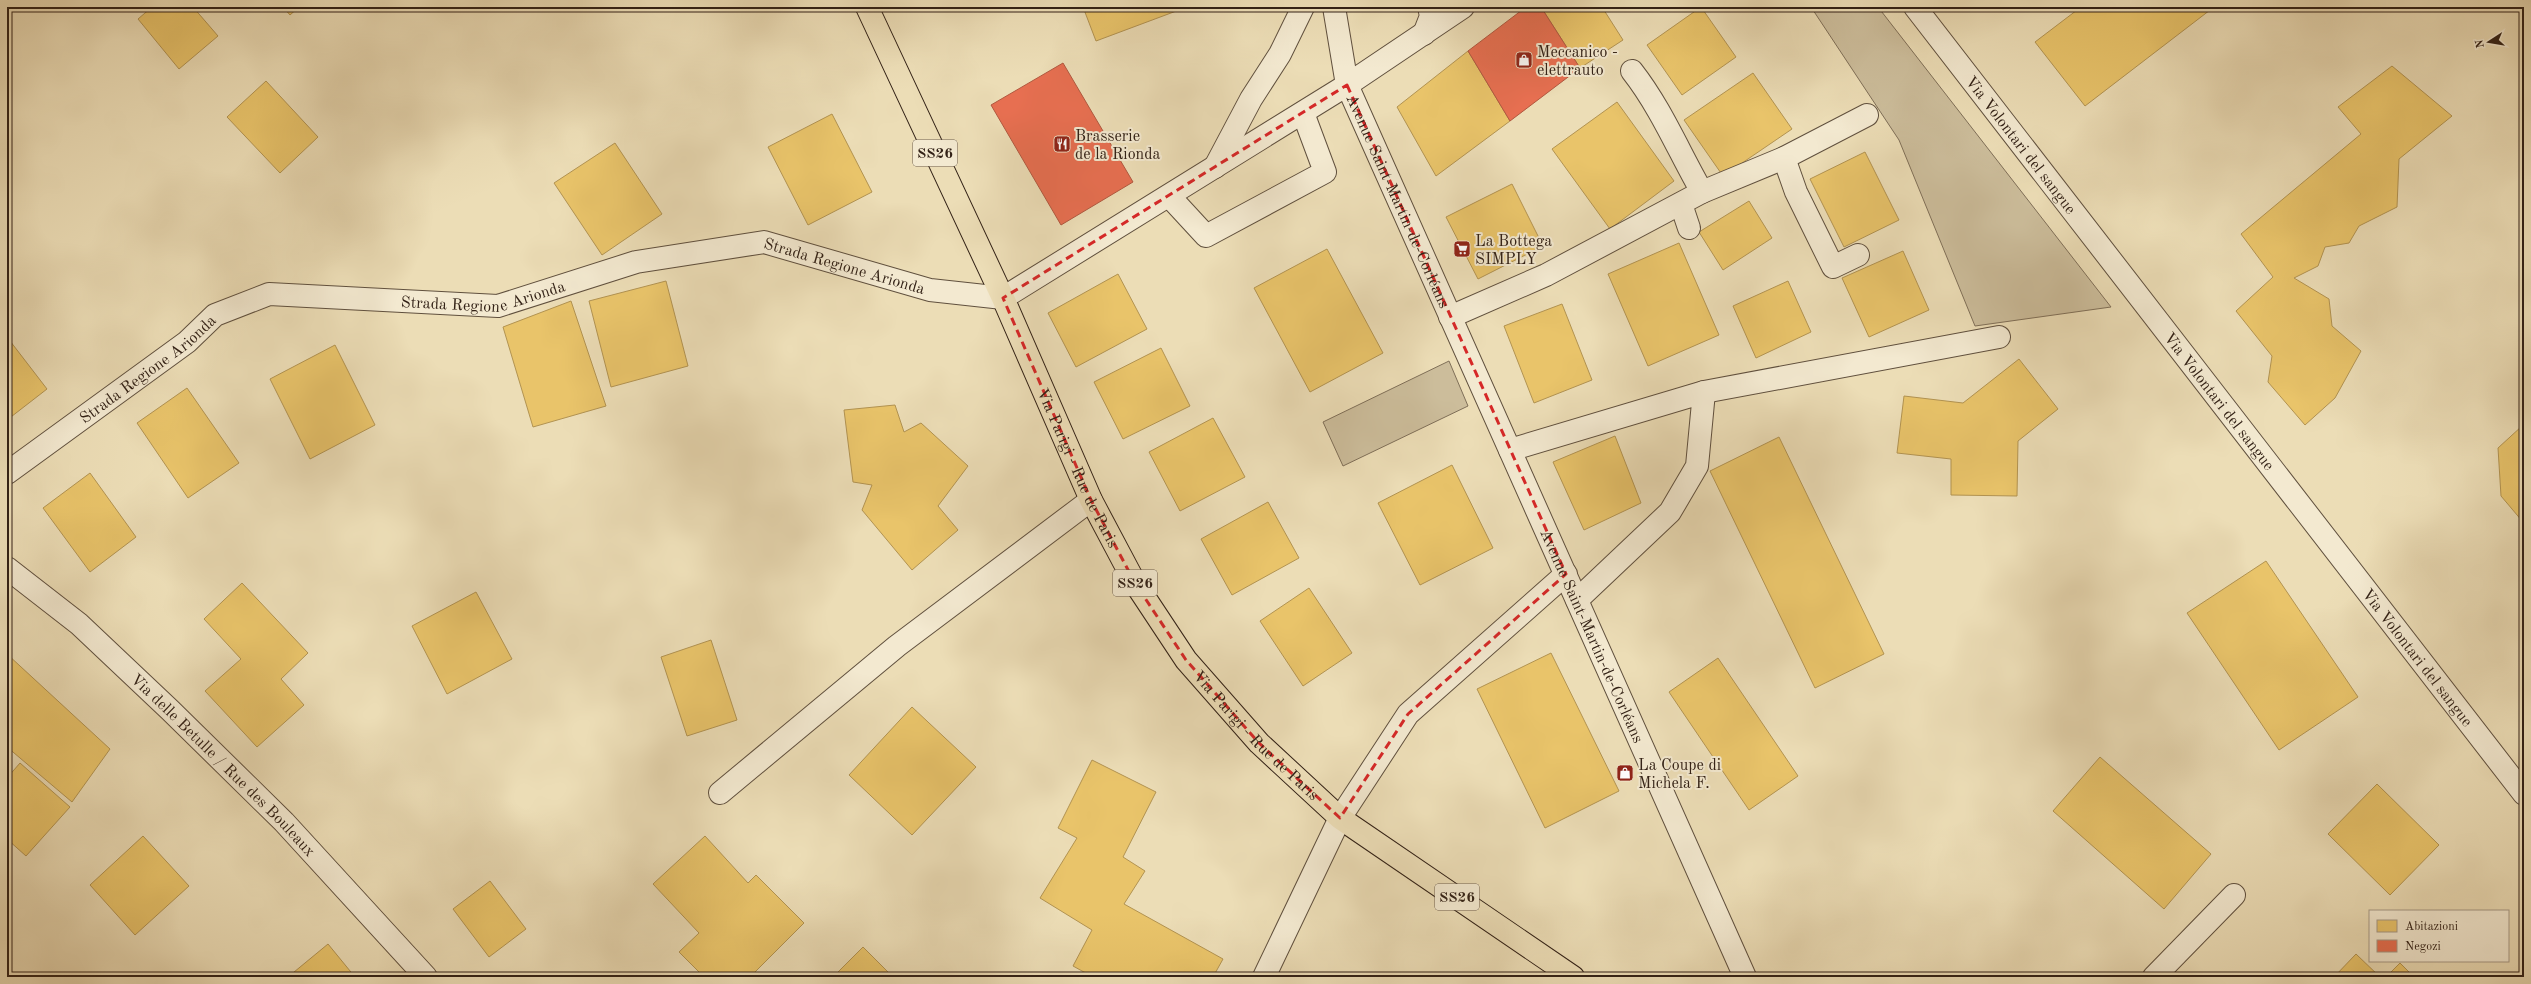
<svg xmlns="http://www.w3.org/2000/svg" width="2531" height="984" font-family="'Old Standard TT',serif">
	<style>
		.green { fill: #ccbd9b; stroke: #7f6f58 }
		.homes { fill: #e9c46a; stroke: #b29351 }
		.shops { fill: #e76f51; stroke: #b1583f }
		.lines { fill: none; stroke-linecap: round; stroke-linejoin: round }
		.minor-casing { stroke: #60503e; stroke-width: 24 }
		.major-casing { stroke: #322116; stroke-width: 24 }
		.minor { stroke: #f3e9d0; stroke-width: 22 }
		.major { stroke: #ecddb6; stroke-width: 22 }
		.marked { fill: none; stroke: #d62828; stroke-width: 3; stroke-dasharray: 8 5; stroke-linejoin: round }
		.labels { text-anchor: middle; stroke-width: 4; stroke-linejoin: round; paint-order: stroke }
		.shield { fill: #f3e9d0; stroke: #6c5d4e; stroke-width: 1 }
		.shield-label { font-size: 15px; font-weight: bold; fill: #322116 }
		.poi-label { font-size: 16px; fill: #322116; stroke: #f3e9d0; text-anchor: start }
		.street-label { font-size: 16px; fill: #322116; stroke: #f3e9d0 }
	</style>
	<rect width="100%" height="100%" fill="#ecddb6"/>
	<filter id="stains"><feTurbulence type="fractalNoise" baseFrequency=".005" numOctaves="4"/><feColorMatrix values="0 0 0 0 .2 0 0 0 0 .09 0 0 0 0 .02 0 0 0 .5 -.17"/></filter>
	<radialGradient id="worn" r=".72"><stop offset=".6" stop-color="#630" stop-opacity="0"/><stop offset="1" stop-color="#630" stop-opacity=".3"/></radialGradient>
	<g class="green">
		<polygon points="1811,7 1878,7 2111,307 1975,326 1899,140"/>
		<polygon points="1449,361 1468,406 1343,466 1323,422"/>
	</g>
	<g class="homes">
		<polygon points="152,7 193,7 218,36 179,69 138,19"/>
		<polygon points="283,7 299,7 290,15"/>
		<polygon points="1083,7 1187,7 1096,41"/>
		<polygon points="1541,7 1602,7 1623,40 1580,68"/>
		<polygon points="1701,7 1736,57 1682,95 1647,45"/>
		<polygon points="2081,7 2214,7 2085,106 2035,42"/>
		<polygon points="2514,7 2524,7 2524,13 2522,15"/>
		<polygon points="1468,51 1510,121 1436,176 1397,107"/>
		<polygon points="2392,66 2452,116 2399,159 2397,207 2359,226 2349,243 2325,247 2318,266 2294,278 2329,299 2332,326 2361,351 2335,398 2305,425 2268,382 2272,356 2236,311 2273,277 2241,234 2361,134 2338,107"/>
		<polygon points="1753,73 1792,129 1723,176 1684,120"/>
		<polygon points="266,81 318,137 280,173 227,117"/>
		<polygon points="1617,102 1674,181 1610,229 1552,149"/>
		<polygon points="832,114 872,192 808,225 768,147"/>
		<polygon points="615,143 662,214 602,255 554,183"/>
		<polygon points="1865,152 1899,220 1844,247 1810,179"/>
		<polygon points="1512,184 1543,246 1478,279 1446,217"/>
		<polygon points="1749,201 1772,238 1723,270 1699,232"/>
		<polygon points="1679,243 1719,335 1648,366 1608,274"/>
		<polygon points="1327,249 1383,353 1310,392 1254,288"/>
		<polygon points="1903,251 1929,310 1869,337 1842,278"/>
		<polygon points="1118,274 1147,329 1076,367 1048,313"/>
		<polygon points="666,281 688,366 611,387 589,301"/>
		<polygon points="1788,281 1811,332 1756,358 1733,306"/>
		<polygon points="571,301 606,406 533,427 503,327"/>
		<polygon points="1562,304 1592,380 1534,403 1504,326"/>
		<polygon points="7,337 47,389 7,420"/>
		<polygon points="335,345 375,425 310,459 270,379"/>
		<polygon points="1161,348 1190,406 1123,439 1094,382"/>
		<polygon points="2019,359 2058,409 2018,441 2017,496 1951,495 1951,459 1897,453 1904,396 1963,403"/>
		<polygon points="187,388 239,463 188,498 137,423"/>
		<polygon points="895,405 904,432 921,423 968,466 938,506 958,530 912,570 862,510 872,485 853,482 844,410"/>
		<polygon points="1213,418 1245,477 1180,511 1149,452"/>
		<polygon points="2522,426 2524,426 2523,522 2501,496 2498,448"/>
		<polygon points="1615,436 1641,503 1584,530 1553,462"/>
		<polygon points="1779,437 1884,654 1815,688 1710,471"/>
		<polygon points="1452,465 1493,548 1420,585 1378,503"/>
		<polygon points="90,473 136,537 90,572 43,508"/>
		<polygon points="1268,502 1299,558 1232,595 1201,539"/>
		<polygon points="2266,561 2358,697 2279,750 2187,613"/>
		<polygon points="242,583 308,653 281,679 304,705 257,747 205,691 241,659 204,619"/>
		<polygon points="1309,588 1352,653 1303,686 1260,621"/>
		<polygon points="476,592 512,659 447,694 412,626"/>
		<polygon points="711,640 737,720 687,736 661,657"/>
		<polygon points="1551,653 1619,791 1545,828 1477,689"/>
		<polygon points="7,654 110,749 72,802 7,747"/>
		<polygon points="1718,658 1798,776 1749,810 1669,692"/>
		<polygon points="912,707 976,767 912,835 849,775"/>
		<polygon points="2100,757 2211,854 2164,909 2053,811"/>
		<polygon points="1092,760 1156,792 1123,857 1145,871 1124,904 1223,959 1213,977 1093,977 1073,966 1092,930 1040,898 1077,838 1058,828"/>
		<polygon points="20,763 70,807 26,856 7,839 7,778"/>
		<polygon points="2377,784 2439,845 2390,895 2328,834"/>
		<polygon points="143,836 189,886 135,935 90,885"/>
		<polygon points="705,836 748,883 756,875 804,923 750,977 704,977 679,952 699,933 653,884"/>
		<polygon points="490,881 526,929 489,957 453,909"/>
		<polygon points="328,944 355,977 288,977"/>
		<polygon points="863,947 893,977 833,977"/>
		<polygon points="2356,954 2380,977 2334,977"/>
		<polygon points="2400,963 2414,977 2386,977"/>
	</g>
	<g class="shops">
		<polygon points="1526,7 1541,7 1580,68 1510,121 1468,51"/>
		<polygon points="1063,63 1133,182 1061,225 991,105"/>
	</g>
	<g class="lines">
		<g class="minor-casing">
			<g id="minor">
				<path id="s1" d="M1334,7l13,78 398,892"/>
				<path id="s2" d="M1915,7l609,787"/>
				<polyline points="1424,34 1431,16 1429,7"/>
				<polyline points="1784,158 1796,192 1833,267 1858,255"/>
				<polyline points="1215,167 1251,99 1280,54 1303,7"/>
				<polyline points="1702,192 1784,158 1867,115"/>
				<polyline points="1170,197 1206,236 1325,172 1303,113"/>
				<polyline points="1681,204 1689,228"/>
				<path d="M1450,317l96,-42 156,-83c-23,-40 -41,-84 -70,-121"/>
				<polyline points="1704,392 1999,337"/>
				<polyline points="1510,450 1704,392 1697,466 1670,512 1577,600"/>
				<path id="s3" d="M7,473l180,-131 28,-27 54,-21 229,12 138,-44 128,-20 166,48 73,8 344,-213 116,-78"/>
				<path id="s4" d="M7,568l72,56 91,86 114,112 142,155"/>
				<polyline points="720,793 897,646 1091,500"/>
				<polyline points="1264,977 1340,818 1408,714 1566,574"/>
				<polyline points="2154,977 2234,895"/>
			</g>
		</g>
		<g class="major-casing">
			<g id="major">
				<path id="s5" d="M867,7l136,291 88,202 44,83 51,77 73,83 81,75 233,159"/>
			</g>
		</g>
		<use href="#minor" class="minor"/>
		<use href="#major" class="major"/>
	</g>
	<path class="marked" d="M1347,85l219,489 -158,140 -68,104 -81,-75 -73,-83 -51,-77 -44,-83 -88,-202z"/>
	<defs>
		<g id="shop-square" transform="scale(0.9)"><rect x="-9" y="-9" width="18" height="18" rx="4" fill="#8f2418" stroke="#f3e9d0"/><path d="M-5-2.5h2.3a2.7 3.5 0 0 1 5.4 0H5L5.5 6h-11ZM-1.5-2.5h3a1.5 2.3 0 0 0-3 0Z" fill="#fff"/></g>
		<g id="restaurant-square" transform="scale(0.9)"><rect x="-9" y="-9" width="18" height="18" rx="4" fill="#8f2418" stroke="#f3e9d0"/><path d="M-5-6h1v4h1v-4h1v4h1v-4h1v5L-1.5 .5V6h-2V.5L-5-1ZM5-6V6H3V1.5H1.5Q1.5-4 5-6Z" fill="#fff"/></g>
		<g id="supermarket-square" transform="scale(0.9)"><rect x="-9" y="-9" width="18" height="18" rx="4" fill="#8f2418" stroke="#f3e9d0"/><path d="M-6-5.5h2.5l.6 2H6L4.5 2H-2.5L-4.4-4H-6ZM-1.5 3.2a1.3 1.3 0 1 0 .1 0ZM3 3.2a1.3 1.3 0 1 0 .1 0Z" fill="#fff"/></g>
	</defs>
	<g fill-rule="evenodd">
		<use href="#shop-square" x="1524" y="60"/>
		<use href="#restaurant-square" x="1062" y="144"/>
		<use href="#supermarket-square" x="1462" y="249"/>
		<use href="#shop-square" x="1625" y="773"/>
	</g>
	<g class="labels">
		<g class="shield">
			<rect x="913" y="140" width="44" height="26" rx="3"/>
			<rect x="1113" y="570" width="44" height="26" rx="3"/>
			<rect x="1435" y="884" width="44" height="26" rx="3"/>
		</g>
		<g class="shield-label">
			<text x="935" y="158">SS26</text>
			<text x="1135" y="588">SS26</text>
			<text x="1457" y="902">SS26</text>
		</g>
		<g class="poi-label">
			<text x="1537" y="57">Meccanico -<tspan x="1537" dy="18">elettrauto</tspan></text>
			<text x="1075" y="141">Brasserie<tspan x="1075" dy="18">de la Rionda</tspan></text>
			<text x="1475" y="246">La Bottega<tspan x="1475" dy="18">SIMPLY</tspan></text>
			<text x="1638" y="770">La Coupe di<tspan x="1638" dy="18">Michela F.</tspan></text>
		</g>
		<g class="street-label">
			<text dy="6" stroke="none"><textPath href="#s2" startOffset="174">Via Volontari del sangue</textPath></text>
			<text dy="6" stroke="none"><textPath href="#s1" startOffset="206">Avenue Saint-Martin-de-Corléans</textPath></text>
			<text dy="6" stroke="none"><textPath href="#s3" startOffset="907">Strada Regione Arionda</textPath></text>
			<text dy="6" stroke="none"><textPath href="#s3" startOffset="535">Strada Regione Arionda</textPath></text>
			<text dy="6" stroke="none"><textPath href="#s3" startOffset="175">Strada Regione Arionda</textPath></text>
			<text dy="6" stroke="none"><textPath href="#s2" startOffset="498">Via Volontari del sangue</textPath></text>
			<text dy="6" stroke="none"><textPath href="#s5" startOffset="507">Via Parigi - Rue de Paris</textPath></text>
			<text dy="6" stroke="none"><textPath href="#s1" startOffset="682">Avenue Saint-Martin-de-Corléans</textPath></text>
			<text dy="6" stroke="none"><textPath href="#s2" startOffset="822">Via Volontari del sangue</textPath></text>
			<text dy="6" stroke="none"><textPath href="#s5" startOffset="831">Via Parigi - Rue de Paris</textPath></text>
			<text dy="6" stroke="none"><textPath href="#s4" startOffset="293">Via delle Betulle / Rue des Bouleaux</textPath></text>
		</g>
	</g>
	<rect width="2531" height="984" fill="none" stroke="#ecddb6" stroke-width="24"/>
	<rect x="8" y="8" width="2515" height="968" fill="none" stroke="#322116" stroke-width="2"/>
	<rect x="12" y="12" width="2507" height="960" fill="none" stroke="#322116"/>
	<rect x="2369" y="910" width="140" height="52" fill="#f3e9d0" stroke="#a69986"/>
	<rect x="2377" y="920" width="20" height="12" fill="#e9c46a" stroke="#a69986"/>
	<text x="2405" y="930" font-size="12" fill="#322116">Abitazioni</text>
	<rect x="2377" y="940" width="20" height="12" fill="#e76f51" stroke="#a69986"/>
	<text x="2405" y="950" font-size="12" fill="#322116">Negozi</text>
	<g transform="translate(2489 42) rotate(258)" stroke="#f3e9d0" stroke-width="3" paint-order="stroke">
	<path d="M0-3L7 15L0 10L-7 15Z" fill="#322116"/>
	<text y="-6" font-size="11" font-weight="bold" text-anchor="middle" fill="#322116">N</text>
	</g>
	<rect width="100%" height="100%" filter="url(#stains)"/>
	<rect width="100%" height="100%" fill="url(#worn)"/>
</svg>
